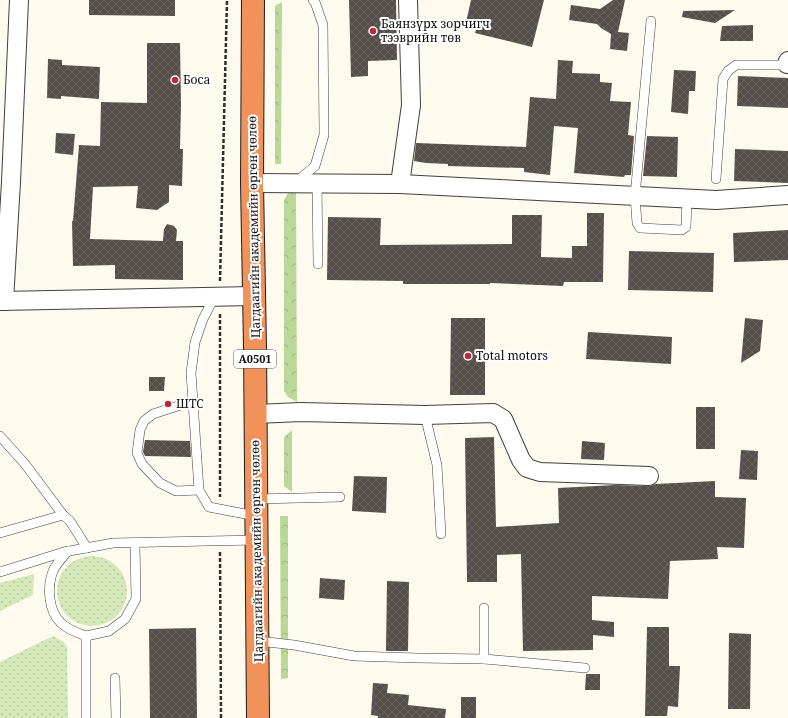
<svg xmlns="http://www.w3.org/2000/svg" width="788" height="718" font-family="'Noto Serif',serif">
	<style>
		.grass { fill: url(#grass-dots) }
		.forest { fill: url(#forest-crowns) }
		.building { fill: url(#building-cross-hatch) }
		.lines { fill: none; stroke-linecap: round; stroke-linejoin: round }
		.lane-casing { stroke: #404040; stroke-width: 10 }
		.street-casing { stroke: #404040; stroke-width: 20 }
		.highway-casing { stroke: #1e1e1e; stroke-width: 24 }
		.path { stroke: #2f2f2f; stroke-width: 2.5; stroke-dasharray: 4 2; stroke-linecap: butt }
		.lane { stroke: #fff; stroke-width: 9 }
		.street { stroke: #fff; stroke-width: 18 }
		.highway { stroke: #f0925a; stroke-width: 22 }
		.poi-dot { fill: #ba293c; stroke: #fff; stroke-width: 1.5 }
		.labels { text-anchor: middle; stroke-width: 4; stroke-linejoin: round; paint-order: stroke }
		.shield { fill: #fff; stroke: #565656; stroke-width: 1 }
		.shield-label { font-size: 11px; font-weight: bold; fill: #0d0d0d }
		.poi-label { font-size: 12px; fill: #0d0d0d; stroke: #fff; text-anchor: start }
		.street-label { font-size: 12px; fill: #0d0d0d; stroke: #fff }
	</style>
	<defs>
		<pattern id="grass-dots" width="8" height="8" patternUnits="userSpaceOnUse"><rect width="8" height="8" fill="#d5e8b9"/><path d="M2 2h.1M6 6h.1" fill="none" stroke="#b6c69e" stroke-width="1.8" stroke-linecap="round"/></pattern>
		<pattern id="forest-crowns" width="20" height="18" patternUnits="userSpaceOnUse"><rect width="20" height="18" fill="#bad898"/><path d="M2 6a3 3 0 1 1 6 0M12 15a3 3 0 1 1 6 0" fill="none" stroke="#9fb882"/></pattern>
		<pattern id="building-cross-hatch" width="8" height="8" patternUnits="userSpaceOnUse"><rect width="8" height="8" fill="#564e4a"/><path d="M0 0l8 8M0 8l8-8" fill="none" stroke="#696360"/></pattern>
	</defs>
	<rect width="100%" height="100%" fill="#fffaee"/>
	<g class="grass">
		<circle cx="92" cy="591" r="35"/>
		<polygon points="34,574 33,595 0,611 0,583"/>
		<polygon points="53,636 64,642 67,647 68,718 0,718 0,662"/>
	</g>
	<g class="forest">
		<polygon points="282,2 281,164 275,164 275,6"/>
		<polygon points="296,191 297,402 288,397 284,391 284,200 288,193"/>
		<polygon points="292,430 292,492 284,486 284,437"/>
		<polygon points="280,516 288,516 288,678 281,679"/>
	</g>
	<g class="building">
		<polygon points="89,0 175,0 175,16 89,15"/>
		<polygon points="349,0 396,0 397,60 368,61 368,76 351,77"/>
		<polygon points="471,0 544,0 532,47 475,33 476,30 465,27"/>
		<polygon points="613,0 625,0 618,32 629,33 627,51 610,49 611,34 601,28 597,24 569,20 571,5 600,9"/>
		<polygon points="735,10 715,23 682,17 683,11"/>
		<polygon points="753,25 753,41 720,41 722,26"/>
		<polygon points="147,43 180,43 181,105 180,149 183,149 182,186 169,185 169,202 157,210 136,208 138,186 93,187 90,239 163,241 164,229 167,224 174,226 177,230 176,241 183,241 183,280 115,279 115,265 73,266 72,221 73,221 79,145 100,146 101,102 147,103"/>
		<polygon points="48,59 62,60 62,65 100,67 99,99 61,96 61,99 47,98"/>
		<polygon points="558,60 573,61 572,73 600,74 600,82 612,83 610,101 631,102 628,135 634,136 631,175 625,175 624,177 574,173 578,128 554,126 550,175 524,172 524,168 448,166 448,164 426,163 414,161 416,143 526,147 530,97 556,99"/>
		<polygon points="674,70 696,71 695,91 689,91 688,114 671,112"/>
		<polygon points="738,76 788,78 788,108 737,106"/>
		<polygon points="56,133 75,134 73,155 55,153"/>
		<polygon points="647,136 678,137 677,177 643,176"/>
		<polygon points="735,149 788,151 788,183 734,181"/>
		<polygon points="587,213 604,213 603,282 564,282 563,286 490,283 490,284 403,284 403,281 327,280 328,217 381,218 380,245 512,244 512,215 542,215 541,257 572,258 572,246 587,246"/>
		<polygon points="788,230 788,260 734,262 733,233"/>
		<polygon points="629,251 714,253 713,292 628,290"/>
		<polygon points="451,318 485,318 485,395 450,395"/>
		<polygon points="745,318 763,320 760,351 741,363"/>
		<polygon points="588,332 672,337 671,364 586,359"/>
		<polygon points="149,377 165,377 164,391 149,391"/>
		<rect x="696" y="407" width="19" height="42"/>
		<polygon points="494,437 496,527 559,523 558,488 615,485 649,486 656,484 715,481 715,497 746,498 744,548 717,547 718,559 670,561 668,599 592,596 592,620 614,622 614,637 593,635 593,650 523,651 521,554 497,555 497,582 467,582 465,438"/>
		<polygon points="145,440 190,441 191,457 145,456 143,452"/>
		<polygon points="582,441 605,443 604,460 581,459"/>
		<polygon points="741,450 758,451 757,480 739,479"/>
		<polygon points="354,476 387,477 386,513 352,511"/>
		<polygon points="320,578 345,580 344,600 319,598"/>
		<polygon points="387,581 409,582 408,651 386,651"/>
		<polygon points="647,627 669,627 669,666 680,666 678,707 668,706 667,716 645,716"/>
		<polygon points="196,628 197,718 150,718 149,629"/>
		<polygon points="729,633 751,634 750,709 728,709"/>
		<polygon points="586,674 600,674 600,690 585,690"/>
		<polygon points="373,683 388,684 387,693 409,695 408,705 446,709 445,718 378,718 378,716 371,715"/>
		<rect x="461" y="697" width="15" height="21"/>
	</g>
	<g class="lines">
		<g class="lane-casing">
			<g id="lane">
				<polyline points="651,21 635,196 637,223 640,228 682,230 686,227 687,199"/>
				<polyline points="716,179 723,79 728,71 736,65 788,65"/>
				<polyline points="296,182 315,166 324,135 323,25 315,2 313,0"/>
				<polyline points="317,183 318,264"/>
				<polyline points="215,296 203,319 195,342 191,373 199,490 209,507 256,516"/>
				<polyline points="193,401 153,414 144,421 140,430 137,453 142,464 160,483 176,491 199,490"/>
				<polyline points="425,415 437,465 441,534"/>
				<polyline points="0,436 25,464 63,515"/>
				<polyline points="257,499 340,497"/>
				<polyline points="0,533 63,515 70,521 87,548"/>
				<path d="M68,551c-5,6 -12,13 -15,20 -6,15 -5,40 8,52 7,7 17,10 25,13"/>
				<polyline points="0,572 64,552 113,543 257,540"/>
				<polyline points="484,608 484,659"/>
				<polyline points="258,641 294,645 354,656 418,658 484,659 585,668"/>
				<polyline points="115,678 116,718"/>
				<polyline points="86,718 86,636 109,631 125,619 136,599 135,543"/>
			</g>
		</g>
		<g class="street-casing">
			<g id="street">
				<polyline points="787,64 788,61"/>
				<polyline points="252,183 400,184 716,200 788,195"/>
				<polyline points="400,184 411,105 408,0"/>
				<polyline points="0,301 254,296"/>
				<polyline points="4,301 11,182 19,0"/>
				<polyline points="256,414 301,412 425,415 493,413 503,419 521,460 527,468 540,472 649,476"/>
			</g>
		</g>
		<g class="highway-casing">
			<polyline id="highway" points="253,0 252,183 255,347 258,718"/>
		</g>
		<g class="path">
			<polyline points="220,281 227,0"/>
			<polyline points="220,314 220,497"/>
			<polyline points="220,552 221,718"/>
		</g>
		<use href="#lane" class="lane"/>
		<use href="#street" class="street"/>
		<use href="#highway" class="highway"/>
	</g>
	<g class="poi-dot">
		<circle cx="373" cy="31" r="4"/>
		<circle cx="175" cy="80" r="4"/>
		<circle cx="468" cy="356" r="4"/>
		<circle cx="168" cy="404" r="4"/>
	</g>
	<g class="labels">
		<rect class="shield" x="234" y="350" width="42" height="18" rx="3"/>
		<g class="shield-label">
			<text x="255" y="363">A0501</text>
		</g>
		<g class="poi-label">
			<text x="381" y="28">Баянзүрх зорчигч<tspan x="381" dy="14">тээврийн төв</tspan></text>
			<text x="183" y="84">Боса</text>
			<text x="476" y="360">Total motors</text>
			<text x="176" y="408">ШТС</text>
		</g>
		<g class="street-label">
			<text transform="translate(254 227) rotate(-91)" y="4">Цагдаагийн академийн өргөн чөлөө</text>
			<text transform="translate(257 551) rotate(-91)" y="4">Цагдаагийн академийн өргөн чөлөө</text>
		</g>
	</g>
</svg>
